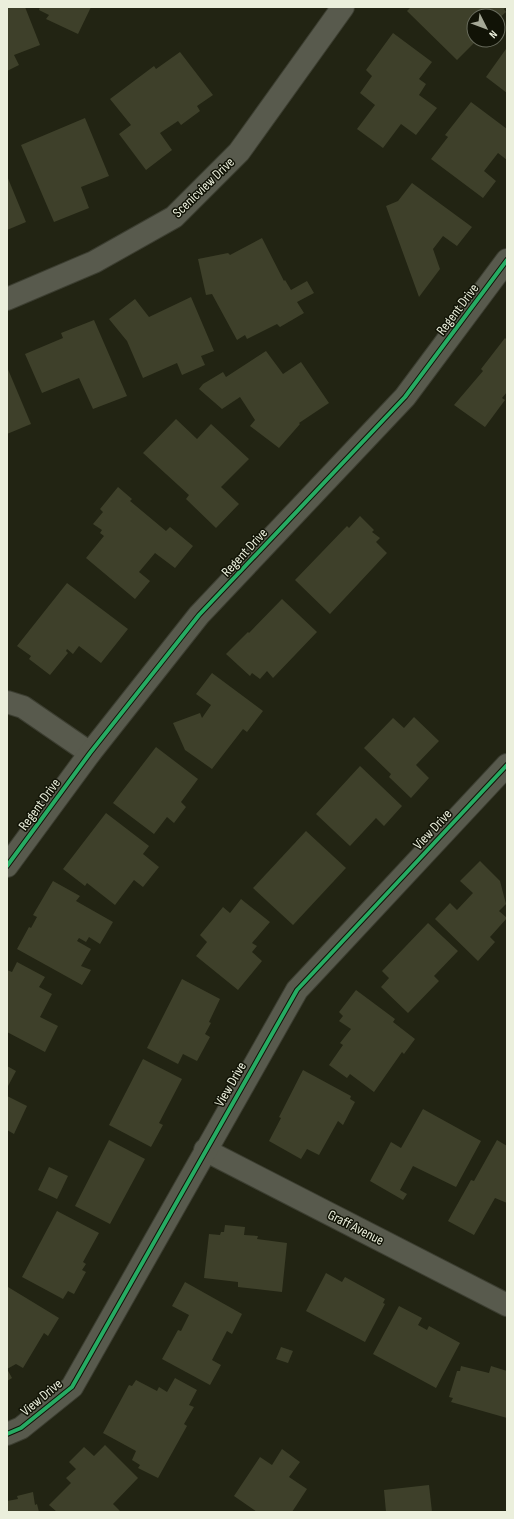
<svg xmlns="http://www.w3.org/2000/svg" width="514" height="1519" font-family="'Sofia Sans Condensed',sans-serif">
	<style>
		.building { fill: #3e402a }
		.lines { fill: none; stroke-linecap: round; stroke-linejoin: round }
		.street-casing { stroke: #3c3e31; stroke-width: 24 }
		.street { stroke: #585a4d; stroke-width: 22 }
		.cycleway-casing { stroke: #111306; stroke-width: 6 }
		.cycleway { stroke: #26ab63; stroke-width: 4 }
		.labels { text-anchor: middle; stroke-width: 3; stroke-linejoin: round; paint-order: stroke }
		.street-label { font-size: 14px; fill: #ebefdc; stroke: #111306 }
	</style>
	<rect width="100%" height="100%" fill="#222413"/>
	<g class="building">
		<polygon points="7,7 25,7 40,45 14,55 19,65 7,71"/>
		<polygon points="40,7 91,7 78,34 46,19 49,15 39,10"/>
		<polygon points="411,7 506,7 504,9 506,12 498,19 498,16 474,16 474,40 477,40 457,60 407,11"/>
		<polygon points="393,33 432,62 419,79 426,84 419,95 437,108 416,135 401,124 383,148 357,129 375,105 360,93 372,76 366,70"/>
		<polygon points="506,49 507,50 507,93 486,77"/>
		<polygon points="180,52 213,95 197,106 200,111 181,125 178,121 160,133 172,150 146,170 119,134 131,125 110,99 154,66 156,69"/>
		<polygon points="471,102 507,129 507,160 498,153 484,171 496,181 483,198 431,159 448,137 445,135"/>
		<polygon points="85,118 109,176 81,187 89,208 54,222 21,145"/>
		<polygon points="7,176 26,222 7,230"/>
		<polygon points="412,183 472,227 457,246 443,236 433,249 440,269 419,297 386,206 398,201"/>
		<polygon points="262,238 284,281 285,280 291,290 307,281 314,293 297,302 304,313 280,327 277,324 247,339 245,335 237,340 212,294 206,295 198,259 228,253 230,255"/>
		<polygon points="191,297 214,351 201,356 205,365 182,375 177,363 143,378 127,341 109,319 135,299 149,317"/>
		<polygon points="94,320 127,396 93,409 79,378 42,393 25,354 63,338 61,333"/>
		<polygon points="505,338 507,340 507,392 502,398 505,400 485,427 454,405 483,371 481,369"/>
		<polygon points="266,351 283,374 301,362 329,403 299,423 300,424 279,448 250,426 255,420 240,397 222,409 199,389 203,384 223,372 226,377"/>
		<polygon points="7,367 31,424 7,434"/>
		<polygon points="176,419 197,439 211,424 249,459 221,487 239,504 216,528 186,499 189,495 143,453"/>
		<polygon points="118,487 132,499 130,501 166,531 170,527 193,546 175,568 155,553 139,572 150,581 135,599 86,558 104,536 100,533 102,530 93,524 103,512 100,509"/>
		<polygon points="360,516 374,530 372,532 380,538 376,542 387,553 330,614 295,580 347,526 349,528"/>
		<polygon points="67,583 128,629 101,663 79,646 73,654 67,649 66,651 68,653 50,675 29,659 31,656 17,646"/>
		<polygon points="282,599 317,632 273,678 267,671 260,679 252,673 250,676 226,654 248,632 249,633"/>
		<polygon points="212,673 263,711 247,732 243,729 212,769 185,750 173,723 200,713 202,718 211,705 196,694"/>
		<polygon points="414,717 439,741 416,765 429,778 411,798 389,777 391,774 364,748 393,718 404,728"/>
		<polygon points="156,747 198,779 181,802 186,807 174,823 167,817 154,834 113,803"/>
		<polygon points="360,766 402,806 384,826 376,818 350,846 316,814"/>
		<polygon points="106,813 149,846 143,854 159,867 143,887 134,880 115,905 87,883 85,886 63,869"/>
		<polygon points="306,831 346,868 293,925 253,888"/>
		<polygon points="480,861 500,881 506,904 499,911 507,918 490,937 495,942 478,961 435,919 450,903 457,910 473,893 460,881"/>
		<polygon points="53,881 80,896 76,901 113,922 100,944 89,937 86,942 79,938 77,941 91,949 81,966 91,970 82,985 17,949 29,927 31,928 37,917 33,915"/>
		<polygon points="241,899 270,922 252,943 257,946 252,952 262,961 238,990 196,956 207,942 200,935 223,907 230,913"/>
		<polygon points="428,923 458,951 434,976 439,981 408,1013 381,987 389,978 382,971"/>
		<polygon points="17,962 45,977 39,987 52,994 40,1017 58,1026 45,1052 7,1032 7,970 12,972"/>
		<polygon points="182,979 220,999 209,1022 211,1023 205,1034 210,1037 197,1061 183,1054 178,1064 147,1048"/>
		<polygon points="356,990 395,1019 393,1022 415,1039 404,1054 402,1052 374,1092 350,1074 347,1078 329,1065 343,1045 340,1043 351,1029 339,1021 343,1016 339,1012"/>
		<polygon points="143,1059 182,1079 159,1123 163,1125 151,1147 109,1125"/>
		<polygon points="7,1066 16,1071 7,1088"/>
		<polygon points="303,1070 351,1096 350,1099 355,1102 343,1125 338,1121 319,1155 307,1149 301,1159 269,1141 281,1118 279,1117"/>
		<polygon points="7,1096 27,1106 14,1134 7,1130"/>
		<polygon points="423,1109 481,1141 456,1187 413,1166 400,1190 407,1194 403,1200 370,1181 391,1142 401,1148"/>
		<polygon points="109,1140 145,1159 110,1224 75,1206"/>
		<polygon points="497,1140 507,1146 507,1203 495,1198 474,1235 448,1221 471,1180 474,1181"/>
		<polygon points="49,1167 68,1176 57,1199 38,1190"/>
		<polygon points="57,1211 99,1233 83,1262 86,1264 82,1270 86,1272 74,1294 68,1291 63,1299 22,1277"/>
		<polygon points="225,1225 245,1227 244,1235 258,1236 257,1239 287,1243 282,1292 238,1287 238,1282 204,1278 209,1234 220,1235 221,1232 224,1232"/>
		<polygon points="326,1273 342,1282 345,1277 385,1299 383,1303 385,1304 365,1342 306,1311"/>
		<polygon points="185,1282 242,1314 232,1334 227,1331 212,1360 221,1365 210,1385 162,1359 178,1330 181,1331 189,1315 172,1306"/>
		<polygon points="8,1287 59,1318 48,1336 44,1333 23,1368 16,1364 7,1369 12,1378 7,1381"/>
		<polygon points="399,1306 422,1318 418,1325 427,1330 429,1326 460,1343 436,1388 373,1354"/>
		<polygon points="281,1347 293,1351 288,1363 276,1359"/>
		<polygon points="461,1366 489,1373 491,1366 507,1371 507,1418 451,1402 453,1398 449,1397 457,1371 460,1371"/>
		<polygon points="175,1378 197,1390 189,1405 194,1407 184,1424 187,1426 158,1478 138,1468 140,1465 132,1460 136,1451 103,1433 129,1385 132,1386 136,1380 157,1391 159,1387 167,1392"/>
		<polygon points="105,1445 138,1478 113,1504 121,1512 57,1512 49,1505 71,1483 66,1478 76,1469 69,1462 84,1447 94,1456"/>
		<polygon points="282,1449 300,1462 289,1477 307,1489 292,1512 257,1512 234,1496 260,1457 272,1465"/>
		<polygon points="429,1485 432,1512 386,1512 384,1490"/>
		<polygon points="33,1492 35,1505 37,1504 39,1512 7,1512 7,1501 18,1499 17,1496"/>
	</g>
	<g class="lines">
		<g class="street-casing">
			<g id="street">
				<polyline points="7,299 94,262 174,217 239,152 343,7"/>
				<polyline points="7,702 23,707 90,753"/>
				<polyline points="7,866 90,753 199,615 405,397 507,260"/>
				<polyline points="205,1150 507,1305"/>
				<polyline points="7,1434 21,1428 72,1387 297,990 507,765"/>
			</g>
		</g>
		<use href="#street" class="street"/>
		<g class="cycleway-casing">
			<g id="cycleway">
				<polyline points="7,866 90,753 199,615 405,397 507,260"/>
				<polyline points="7,1434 21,1428 72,1387 297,990 507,765"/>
			</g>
		</g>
		<use href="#cycleway" class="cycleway"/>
	</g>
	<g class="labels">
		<g class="street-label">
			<text transform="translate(203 187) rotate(-44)" y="5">Scenicview Drive</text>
			<text transform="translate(457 309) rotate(-53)" y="5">Regent Drive</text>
			<text transform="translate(244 552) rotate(-47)" y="5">Regent Drive</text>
			<text transform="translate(39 804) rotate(-54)" y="5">Regent Drive</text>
			<text transform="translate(432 829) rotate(-47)" y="5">View Drive</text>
			<text transform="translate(230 1084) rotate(-60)" y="5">View Drive</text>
			<text transform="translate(356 1227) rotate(27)" y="5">Graff Avenue</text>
			<text transform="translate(41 1397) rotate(-40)" y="5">View Drive</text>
		</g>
	</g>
	<rect width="514" height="1519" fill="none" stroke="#ebefdc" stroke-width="16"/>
	<g transform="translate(486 28) rotate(132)"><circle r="19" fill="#111306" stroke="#686b5c"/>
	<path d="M0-3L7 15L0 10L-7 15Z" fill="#a5a896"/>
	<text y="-6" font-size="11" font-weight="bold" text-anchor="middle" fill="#ebefdc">N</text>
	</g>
</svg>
